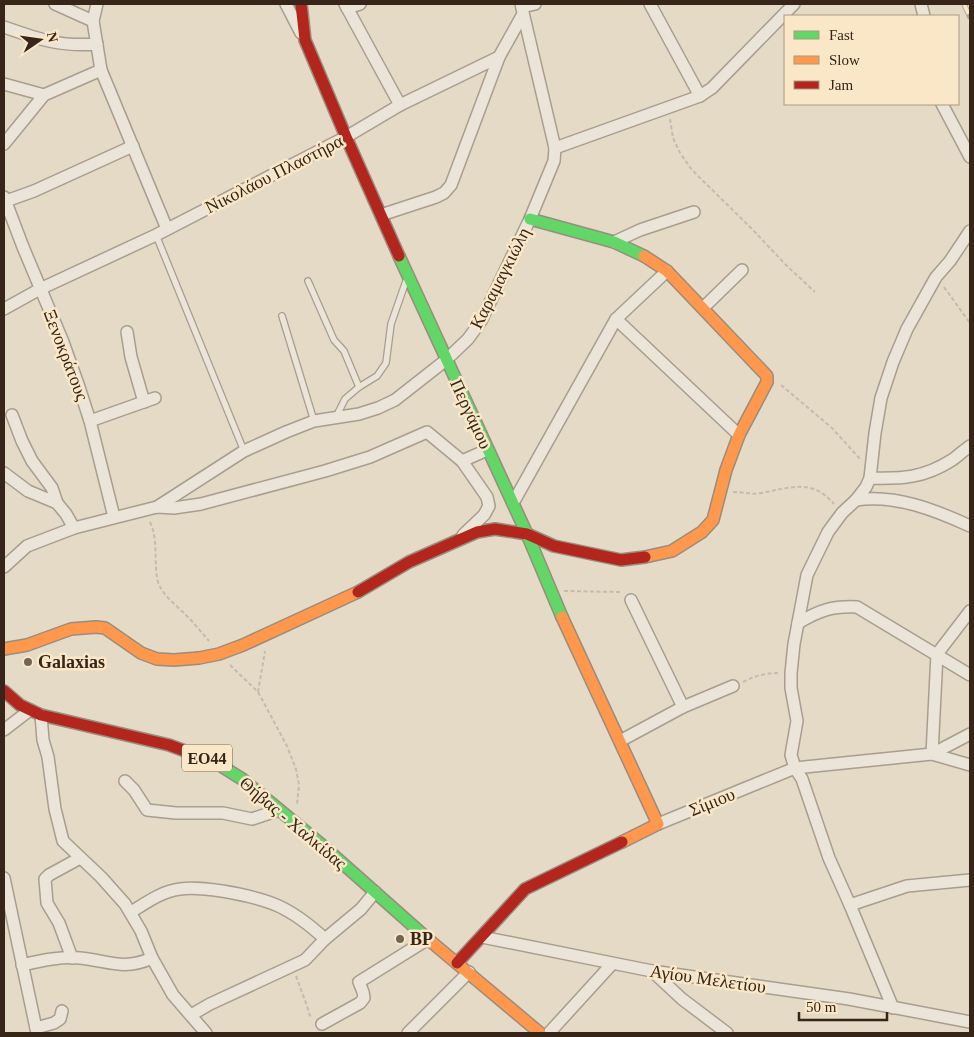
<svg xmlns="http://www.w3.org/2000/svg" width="974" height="1037" viewBox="0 0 974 1037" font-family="Georgia,serif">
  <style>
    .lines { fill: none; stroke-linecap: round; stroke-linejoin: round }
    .lane-casing { stroke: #a89e90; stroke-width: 8 }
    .street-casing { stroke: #a89e90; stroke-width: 14 }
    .fast-casing { stroke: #988d7f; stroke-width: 14 }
    .slow-casing { stroke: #988d7f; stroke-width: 14 }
    .jam-casing { stroke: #988d7f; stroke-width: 14 }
    .path { stroke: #c3bbb0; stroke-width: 2; stroke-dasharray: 4 2.5; stroke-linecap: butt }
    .lane { stroke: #ebe4d8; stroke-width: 5.5 }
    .street { stroke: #ebe4d8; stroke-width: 11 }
    .fast { stroke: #63d668; stroke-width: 11 }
    .slow { stroke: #ff974d; stroke-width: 11 }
    .jam { stroke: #b3261e; stroke-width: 11 }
    .rail-casing { stroke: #aaa399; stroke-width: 5.5 }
    .rail { stroke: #f9e7c8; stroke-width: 4; stroke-dasharray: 11; stroke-linecap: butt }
    .poi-dot { fill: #736455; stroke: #f9e7c8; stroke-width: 2 }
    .labels { text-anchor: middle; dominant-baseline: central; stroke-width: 5; stroke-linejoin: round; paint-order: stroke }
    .shield { fill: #f9e7c8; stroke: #705f4d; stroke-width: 1 }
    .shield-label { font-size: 16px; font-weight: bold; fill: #362518 }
    .street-label { font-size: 18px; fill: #362518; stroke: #f9e7c8 }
    .poi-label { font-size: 18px; font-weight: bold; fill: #362518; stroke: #f9e7c8; text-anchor: start }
  </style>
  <rect width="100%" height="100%" fill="#e5dac5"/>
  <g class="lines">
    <defs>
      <g id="lane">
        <polyline points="156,235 244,451"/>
        <polyline points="308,281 334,340 344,351 359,387"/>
        <polyline points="282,316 314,421"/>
        <polyline points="336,417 345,399 359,387 377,376 386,363 391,324 406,281"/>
      </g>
      <g id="street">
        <polyline points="55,4 93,21"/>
        <polyline points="97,4 93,21 101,70 167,229"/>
        <polyline points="286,4 301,33"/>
        <polyline points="345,4 400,105"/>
        <polyline points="521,4 555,148"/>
        <polyline points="650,4 700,96"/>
        <polyline points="921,4 924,16"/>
        <polyline points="522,7 535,4"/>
        <polyline points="347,8 360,4"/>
        <path d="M 4,27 C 38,39 60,47 97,44"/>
        <polyline points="4,84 44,95"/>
        <polyline points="942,104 970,157"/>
        <polyline points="4,144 44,95 101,70"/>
        <polyline points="4,197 23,247 63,342 78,384 90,421 114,517"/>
        <polyline points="6,201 34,191 133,146"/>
        <polyline points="381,215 436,197 444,193 451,185 499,57"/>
        <polyline points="614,242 640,230 694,212"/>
        <polyline points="703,308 742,270"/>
        <polyline points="4,309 40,289 156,235 346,137 400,105 499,57 523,14"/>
        <polyline points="616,319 739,435"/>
        <polyline points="127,332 131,357 144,402"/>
        <polyline points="12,415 22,441 32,461 52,488 57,503"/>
        <polyline points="90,421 155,398"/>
        <polyline points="462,461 487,497 489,506 484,515 463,535"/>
        <polyline points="4,473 28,491 57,503 66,514 74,528"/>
        <path d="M 870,478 C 902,479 924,478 952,460 C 958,456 964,450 970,446"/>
        <path d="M 856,500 C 895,494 935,510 970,526"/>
        <polyline points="513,503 616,319 667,271"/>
        <polyline points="157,507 244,451 286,432 314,421 359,414 378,408 395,400 446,360 468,339 481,321 530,219 554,161 555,148 700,96 712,88 794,4"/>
        <polyline points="4,567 27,546 74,528 157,507 174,508 201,504 325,471 370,457 427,432 462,461 487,450"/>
        <polyline points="631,600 683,707"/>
        <polyline points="970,611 937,654 932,754 970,765"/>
        <path d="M 798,623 C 820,610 832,606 857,607 L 970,675"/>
        <polyline points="41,715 43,740 48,757 55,809 63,841 101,877 125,904 141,931 152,958 173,995 206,1033"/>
        <polyline points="4,730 30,710"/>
        <polyline points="620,741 683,707 733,686"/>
        <polyline points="125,781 134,790 147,810 176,813 223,813 252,819 279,810"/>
        <polyline points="658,824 795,768 932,754 970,734"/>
        <polyline points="4,878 37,1033"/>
        <polyline points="850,905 907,886 970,880"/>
        <path d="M 131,912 C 146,903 162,891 180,889 C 194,887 208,889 222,891 C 269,899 289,906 325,939"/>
        <polyline points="482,937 652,971 849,999 970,1022"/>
        <polyline points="72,958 59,923 47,903 45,879 49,875 80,858"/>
        <path d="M 22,965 C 40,961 61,956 80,958 C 109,961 123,971 152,958"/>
        <polyline points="652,971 682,999 727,1033"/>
        <polyline points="893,1008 850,905 829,858 802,779 795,768 791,755 797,721 791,688 791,673 794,644 807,575 828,532 842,513 856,500 866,487 870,478 875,433 881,398 893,362 907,329 936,277 950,261 970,231"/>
        <polyline points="191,1015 210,1004 305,960 325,939 361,909 375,892"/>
        <polyline points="322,1024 360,1003 364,998 363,992 359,982 428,939"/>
        <polyline points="36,1028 54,1023 60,1019 62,1011"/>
        <polyline points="408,1033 469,972"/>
        <polyline points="549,1033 612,964"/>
      </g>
      <g id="fast">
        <polyline points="530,219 614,242 644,256"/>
        <polyline points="399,256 527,534 562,617"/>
        <polyline points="215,762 242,779 323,846 429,940"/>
      </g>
      <g id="slow">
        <polyline points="644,256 667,271 767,376 767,382 739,435 726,470 713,520 702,532 672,551 645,557"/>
        <polyline points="562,617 658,824 622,842"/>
        <polyline points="4,649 27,645 71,629 96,627 105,628 141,653 157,659 174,660 199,658 219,654 243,645 358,592"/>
        <polyline points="429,940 540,1033"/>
      </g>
      <g id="jam">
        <polyline points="301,4 305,40 346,137 399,256"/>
        <polyline points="358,592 409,562 477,532 495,529 527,534 554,546 621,560 645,557"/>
        <polyline points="4,691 20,705 41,715 169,745 215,762"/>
        <polyline points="457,963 525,889 622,842"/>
      </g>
    </defs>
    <use href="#lane" class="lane-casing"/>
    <use href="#street" class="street-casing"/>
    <use href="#fast" class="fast-casing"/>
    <use href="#slow" class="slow-casing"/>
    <use href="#jam" class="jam-casing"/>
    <g class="path">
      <polyline points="670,119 673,138 680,153 692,170 752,229 786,265 815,292"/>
      <polyline points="944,287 970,323"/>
      <polyline points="781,385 832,428 861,460"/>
      <path d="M 733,492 C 743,492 752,495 761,493 C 790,488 812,478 834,504"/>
      <path d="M 150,522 C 159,541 153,562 158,582 C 163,596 176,605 186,615 C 194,623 201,632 209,641"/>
      <polyline points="564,591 622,592"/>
      <polyline points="230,665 258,692 287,746 296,769 299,785 297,804"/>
      <path d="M 743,682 C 754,676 766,673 779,673"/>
      <polyline points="258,692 265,651"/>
      <polyline points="296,976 307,1006 311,1019"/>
    </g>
    <use href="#lane" class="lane"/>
    <use href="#street" class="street"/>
    <use href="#fast" class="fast"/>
    <use href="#slow" class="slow"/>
    <use href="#jam" class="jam"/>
    <defs>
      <polyline id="rail" points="964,4 970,17"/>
    </defs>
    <use href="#rail" class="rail-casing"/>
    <use href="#rail" class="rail"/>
  </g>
  <g class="poi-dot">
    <circle cx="28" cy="662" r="5"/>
    <circle cx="400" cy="939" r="5"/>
  </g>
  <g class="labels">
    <rect class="shield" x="182" y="744.5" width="50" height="27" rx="4"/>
    <g class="shield-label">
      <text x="207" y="758">ΕΟ44</text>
    </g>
    <g class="street-label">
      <text transform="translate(274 174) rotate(-27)">Νικολάου Πλαστήρα</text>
      <text transform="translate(500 278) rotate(-63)">Καραμαγκιώλη</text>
      <text transform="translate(66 355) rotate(69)">Ξενοκράτους</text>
      <text transform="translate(471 414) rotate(65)">Περγάμου</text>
      <text transform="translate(712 802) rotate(-22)">Σίμιου</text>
      <text transform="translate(293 823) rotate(40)">Θήβας - Χαλκίδας</text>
      <text transform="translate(708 979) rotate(8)">Αγίου Μελετίου</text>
    </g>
    <g class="poi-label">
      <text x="38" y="662">Galaxias</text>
      <text x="410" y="939">BP</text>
    </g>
  </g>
  <rect width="974" height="1037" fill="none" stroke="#362518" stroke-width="10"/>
  <rect x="784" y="15" width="175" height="90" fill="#f9e7c8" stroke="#ab9982"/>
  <rect x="794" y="31" width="25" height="8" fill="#63d668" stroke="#ab9982"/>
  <text x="829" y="40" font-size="15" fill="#362518">Fast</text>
  <rect x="794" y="56" width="25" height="8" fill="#ff974d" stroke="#ab9982"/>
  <text x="829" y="65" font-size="15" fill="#362518">Slow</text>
  <rect x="794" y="81" width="25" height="8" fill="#b3261e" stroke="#ab9982"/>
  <text x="829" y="90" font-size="15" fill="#362518">Jam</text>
  <g transform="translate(40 40) rotate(77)" stroke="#f9e7c8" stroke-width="4" paint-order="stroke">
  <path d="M0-4L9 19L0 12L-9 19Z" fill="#362518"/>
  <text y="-8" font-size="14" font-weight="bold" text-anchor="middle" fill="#362518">N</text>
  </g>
  <path d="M799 1012v8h88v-8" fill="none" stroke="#362518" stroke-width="2.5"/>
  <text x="806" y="1012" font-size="15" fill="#362518" stroke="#f9e7c8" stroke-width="4" paint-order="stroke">50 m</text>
</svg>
